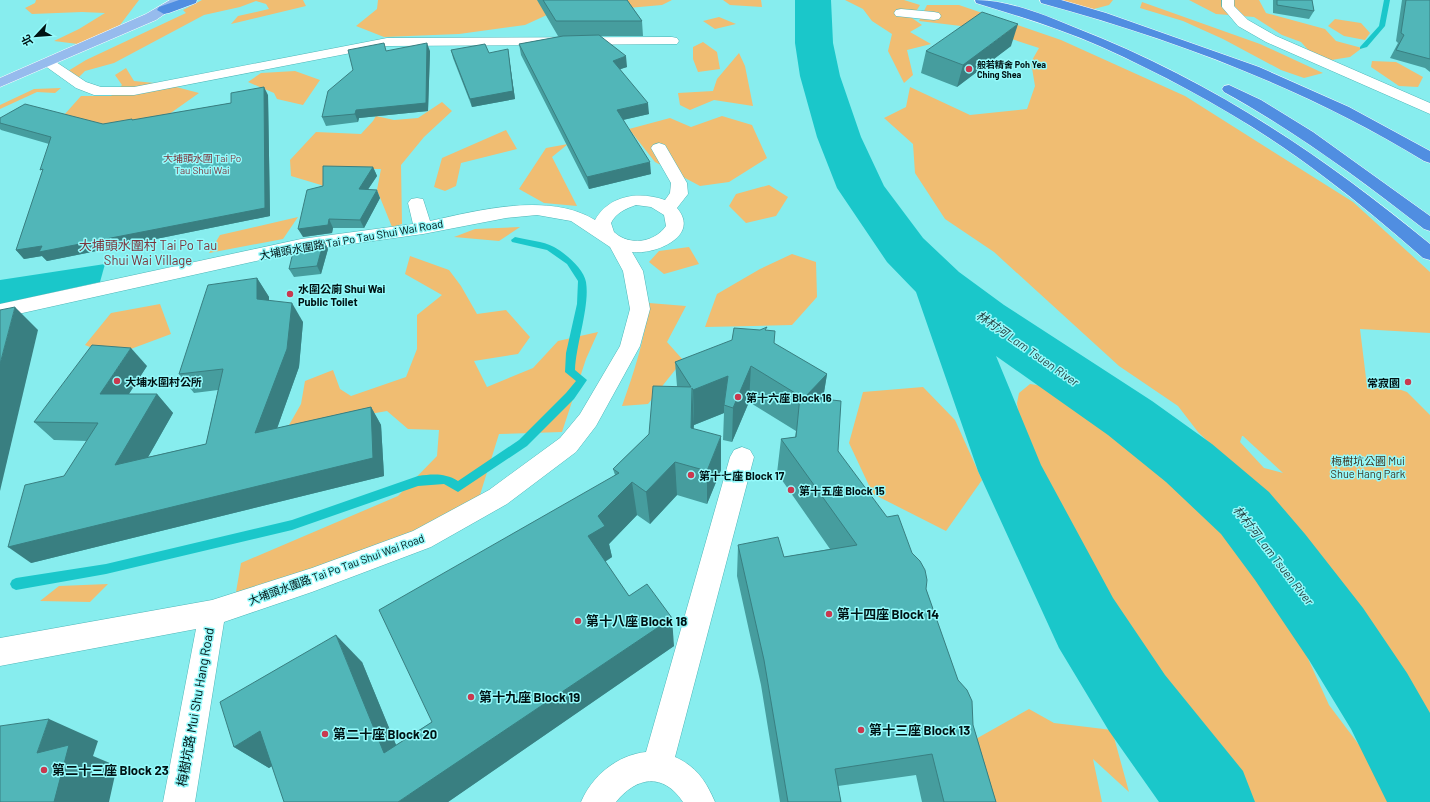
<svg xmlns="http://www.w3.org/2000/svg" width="1430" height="802" viewBox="0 0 1430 802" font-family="Barlow,'Noto Sans TC',sans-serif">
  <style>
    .green { fill: #f0bd72; fill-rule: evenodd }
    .water { fill: #1ac7ca }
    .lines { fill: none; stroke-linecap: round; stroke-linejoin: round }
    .stream { fill: #1ac7ca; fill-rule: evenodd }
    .river { fill: #1ac7ca; fill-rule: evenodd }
    .minor-casing { stroke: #4fb6b8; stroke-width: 1 }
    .major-casing { stroke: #fff; stroke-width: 1 }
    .highway-casing { stroke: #fff; stroke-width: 1 }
    .minor { fill: #fff; fill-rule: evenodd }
    .major { fill: #96bbed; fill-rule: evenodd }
    .highway { fill: #508ee1; fill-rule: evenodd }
    .wall { fill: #469d9e }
    .shaded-wall { fill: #397f81 }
    .building { fill: #51b6b8; stroke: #397f81 }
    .poi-dot { fill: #c9394f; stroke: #95fafb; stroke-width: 1.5 }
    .labels { text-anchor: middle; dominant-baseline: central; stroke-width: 3; stroke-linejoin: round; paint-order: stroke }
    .far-poi-label { font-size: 9px; font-weight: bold; fill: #001314; stroke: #95fafb; text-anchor: start }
    .far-neighbourhood-label { font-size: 10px; fill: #7c343b; stroke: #95fafb }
    .street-label { font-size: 11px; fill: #001314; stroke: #95fafb }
    .poi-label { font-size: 11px; font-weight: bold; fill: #001314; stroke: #95fafb; text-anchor: start }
    .park-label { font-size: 11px; fill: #423420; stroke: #95fafb }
    .water-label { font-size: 12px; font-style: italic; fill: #274647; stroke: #95fafb }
    .quarter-label { font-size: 13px; fill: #7c343b; stroke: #95fafb }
    .near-poi-label { font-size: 13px; font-weight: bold; fill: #001314; stroke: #95fafb; text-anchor: start }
    .near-street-label { font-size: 13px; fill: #001314; stroke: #95fafb }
  </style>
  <rect width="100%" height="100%" fill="#87edee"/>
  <g class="green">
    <polygon points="36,0 139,0 120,25 78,44 54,41 79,29 105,13 82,12 32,14 25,8 35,3"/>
    <polygon points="202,0 303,0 306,6 231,24 238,16 269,9 266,4 256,1 240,7 204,15 114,63 85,71 78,78 68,71 86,60 186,13 183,10"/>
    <polygon points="378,0 672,0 662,5 605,10 573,3 525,25 459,34 384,37 356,26 377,9"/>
    <polygon points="723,0 761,0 762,7 730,5"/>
    <polygon points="845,0 904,0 920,5 912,18 922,25 910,32 931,44 907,50 913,75 904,83 888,51 892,34 872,21 863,9"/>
    <polygon points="1058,0 1113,0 1109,5 1090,10"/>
    <polygon points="1189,0 1259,0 1266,13 1325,29 1336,41 1362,48 1350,57 1319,62 1301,42 1282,35 1254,17 1216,14"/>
    <polygon points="1142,2 1260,44 1323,73 1304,78 1281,70 1223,39 1183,21 1140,8"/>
    <path d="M 927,5 L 959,5 L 1061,40 L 1185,96 L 1353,202 L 1430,272 L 1430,333 L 1360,329 L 1366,378 L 1407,392 L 1430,415 L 1430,719 L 1352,611 L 1253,484 L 1198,432 L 1178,406 L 1119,366 L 994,252 L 945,219 L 915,173 L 913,144 L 884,118 L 906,107 L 910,87 L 970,115 L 1027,109 L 1035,86 L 1031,62 L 1039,48 L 978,28 L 919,21 ZM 1242,436 L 1243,436 L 1283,473 L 1264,468 L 1240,442 Z"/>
    <polygon points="719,17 736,24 715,29 703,21"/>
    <polygon points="1335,19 1361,23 1370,33 1365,40 1344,36 1328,26"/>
    <polygon points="703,42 717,52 720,69 698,72 693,59 693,47"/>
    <polygon points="739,53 745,66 753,106 714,100 690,110 680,105 678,93 713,91 717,79"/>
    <polygon points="1372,61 1396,62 1423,77 1418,87 1399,86 1371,67"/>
    <polygon points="126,68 134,81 165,84 199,93 158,122 106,133 56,124 81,96 111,96 122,85 115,75"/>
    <polygon points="295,71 320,80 303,105 277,99 274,93 248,82 261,73"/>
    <polygon points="61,88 55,93 37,92 0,109 0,105 34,89"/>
    <polygon points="442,102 452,111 424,137 401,165 402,224 392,227 377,190 381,169 354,169 329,191 321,185 291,176 290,160 316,132 361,134 373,121 376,116 394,120 418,118"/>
    <polygon points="722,116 752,125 767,158 729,182 700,186 655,162 629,129 670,118 691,127"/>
    <polygon points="506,130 517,149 461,163 456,186 445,191 434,187 442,158"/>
    <polygon points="568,144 552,157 577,206 544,203 519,189 546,148"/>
    <polygon points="769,185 788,197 776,216 746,223 729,206 736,194"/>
    <polygon points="298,217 283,239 209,253 220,235"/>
    <polygon points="520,227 499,241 454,237 475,229"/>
    <polygon points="689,247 699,264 664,274 649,262 659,251"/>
    <polygon points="792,254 816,262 817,297 792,325 705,327 717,294 760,269"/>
    <polygon points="410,256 449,270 461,286 477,314 506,310 530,337 518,354 474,361 487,387 533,368 558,341 598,332 586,359 562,432 499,434 479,498 385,563 236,592 241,563 398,496 437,456 439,430 408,429 387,411 330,421 307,429 289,425 301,404 305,381 333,370 340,389 351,396 406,377 417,349 417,315 442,295 405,274"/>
    <path d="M 649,303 L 686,306 L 667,342 L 683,360 L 648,404 L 622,406 C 634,372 645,339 649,303 Z"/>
    <polygon points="160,304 171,334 112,356 85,345 111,313"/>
    <polygon points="1066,375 1209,488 1231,542 1258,575 1295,630 1329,705 1402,802 1178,802 1153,768 1092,665 1021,561 1002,500 1008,417 1018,410 1017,403 1019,393 1030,384 1050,387"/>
    <polygon points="923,387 955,420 982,480 946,531 873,494 849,443 863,392"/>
    <polygon points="108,584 90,602 40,601 59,586"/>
    <polygon points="1029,709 1054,723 1112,730 1129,792 1093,759 1102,802 992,802 974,740"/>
  </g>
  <polygon class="water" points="105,264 100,282 0,304 0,280"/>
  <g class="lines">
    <g class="stream">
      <polygon points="1384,0 1390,0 1385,26 1367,47 1360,49 1360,47 1379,26"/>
      <path d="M 515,237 C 527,240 543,241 554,247 C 565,253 584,269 586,282 C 590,306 576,344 575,370 L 587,380 L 574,399 L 527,446 L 458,492 L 444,484 L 418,486 L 292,530 L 106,574 L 16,590 L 12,588 L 10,584 L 12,580 L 16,578 L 106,564 L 292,520 L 418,476 C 433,474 445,473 458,481 L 519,440 L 566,393 L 576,381 L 565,372 L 566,353 L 577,304 L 578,281 L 567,264 L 547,250 L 512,242 L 511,240 Z"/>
    </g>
    <polygon class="river" points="795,0 831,0 833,43 840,76 861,137 884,186 923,238 959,272 1004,305 1152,401 1212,444 1269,492 1305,534 1363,608 1407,673 1430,713 1430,802 1387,802 1351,729 1309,660 1255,580 1221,534 1166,482 1108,435 996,356 1041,465 1113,598 1165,675 1243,771 1255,802 1159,802 1109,731 1059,648 978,471 916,292 887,262 837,188 817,137 800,76 795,43"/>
    <defs>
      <g id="minor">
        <polygon points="1222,0 1234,0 1234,6 1248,20 1276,36 1430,103 1430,114 1266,42 1238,26 1222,7"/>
        <polygon points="901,9 934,12 939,13 941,16 939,19 934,20 896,16 894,13 896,10"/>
        <polygon points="672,37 677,38 679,41 677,44 387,46 134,95 94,95 76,88 41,63 43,60 53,60 86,82 101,87 134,87 387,38"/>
        <path d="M 659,143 L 665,145 L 687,183 L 688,194 L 677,208 C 701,236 655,255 632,252 L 643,271 L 650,309 L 640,346 L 596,426 L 576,452 L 507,504 L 431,547 L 312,592 L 224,622 L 195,802 L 163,802 L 196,629 L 0,666 L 0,638 L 212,600 L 312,568 L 413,531 L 489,490 L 560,438 L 580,414 L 620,346 L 630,309 L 623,271 L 610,247 L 571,221 L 537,215 L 506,218 L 423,234 L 301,251 L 0,318 L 0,304 L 301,239 L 413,224 L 408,203 L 411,199 L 417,198 L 423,199 L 430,221 C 479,210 549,192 595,220 C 609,195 639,191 665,200 L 670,193 L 671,183 L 651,148 L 653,145 ZM 636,205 L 651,207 L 664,215 L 666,226 C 654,243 629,246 614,232 L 611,223 C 616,213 625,209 636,205 Z"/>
        <path d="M 742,447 L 750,450 L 754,457 L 675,757 C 696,766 706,781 715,802 L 683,802 C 663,772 636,777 616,802 L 581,802 C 592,776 617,755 646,752 L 730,457 L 734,450 Z"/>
      </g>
      <polygon id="major" points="170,0 185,0 156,20 0,87 0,78 146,14"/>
      <g id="highway">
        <polygon points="179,0 197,0 196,3 169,13 164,14 157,10 159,7"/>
        <path d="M 975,0 C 1009,0 1044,15 1076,28 C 1208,79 1321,154 1430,244 L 1430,260 L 1423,258 C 1391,230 1358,202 1323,176 C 1255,124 1179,82 1102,47 C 1061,29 1019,16 976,3 Z"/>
        <path d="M 1040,0 L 1061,0 L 1106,13 L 1259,67 L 1349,107 L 1430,151 L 1430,163 L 1424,161 C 1307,89 1174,39 1041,3 Z"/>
        <path d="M 1229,85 L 1261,100 L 1313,132 L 1430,216 L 1430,231 L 1424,229 C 1360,179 1295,131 1224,92 L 1222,89 L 1224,86 Z"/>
      </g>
    </defs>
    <use href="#minor" class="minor-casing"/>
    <use href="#major" class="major-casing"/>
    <use href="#highway" class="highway-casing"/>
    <use href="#minor" class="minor"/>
    <use href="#major" class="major"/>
    <use href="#highway" class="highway"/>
  </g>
  <g class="wall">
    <polygon points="537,0 627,0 642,21 643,36 600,36 627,67 620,69 649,114 623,120 651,174 589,189 521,55 519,44 562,36 558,36"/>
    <polygon points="1273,0 1312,0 1314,11 1309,19 1273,13"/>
    <polygon points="1402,0 1430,0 1430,72 1425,68 1390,58 1398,43 1396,41"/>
    <polygon points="1011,46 957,87 921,73 926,51"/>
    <polygon points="451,50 489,53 509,57 515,99 472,107 453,58"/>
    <polygon points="386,51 430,51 428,111 359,118 358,122 326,126 322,117"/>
    <polygon points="268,95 270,216 47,261 42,256 24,259 16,250 42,173 49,144 1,130 0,129 0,118 103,124 133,120 231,103"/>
    <polygon points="373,167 377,176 368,189 380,198 364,228 333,228 332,233 303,237 323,186"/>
    <polygon points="328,249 321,274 294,277 289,269"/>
    <polygon points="257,278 269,297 269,301 303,322 299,367 277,428 371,407 381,425 384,476 31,563 64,476 87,441 54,440 34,422 147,366 129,394 157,394 173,413 148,457 206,444 218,390 194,393 179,374"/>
    <polygon points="766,330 774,344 827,374 823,399 838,451 926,589 973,725 996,802 922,802 916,775 838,786 841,802 780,802 761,685 737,576 738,545 784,557 830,549 777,473 781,439 795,437 796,431 749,402 732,442 723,440 724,413 694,425 694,424 693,428 721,470 707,504 677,495 650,524 637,515 609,544 612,557 605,562 629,596 674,646 448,802 272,766 269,768 234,747 362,662 396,745 432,722 615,475 613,469 649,434 677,386 675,362"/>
  </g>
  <g class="shaded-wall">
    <polygon points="1018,24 1011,46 957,87 963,65"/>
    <polygon points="427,43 430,51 428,111 359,118 358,122 355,114 356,110"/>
    <polygon points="508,49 509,57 515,99 472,107 470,99"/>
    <polygon points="626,56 627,67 615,71 613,61"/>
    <polygon points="264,87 268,95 270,216 47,261 42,256 24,259 16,250"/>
    <polygon points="648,103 649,114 618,121 617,110"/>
    <polygon points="650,162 651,174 589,189 587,177"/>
    <polygon points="373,167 377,176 363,197 359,189"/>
    <polygon points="377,190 380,198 364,228 360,220"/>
    <polygon points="329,219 333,228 332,233 303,237 298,229"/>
    <polygon points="324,240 328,249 321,274 317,266"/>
    <polygon points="257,278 269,297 269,318 257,299"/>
    <polygon points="292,303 303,322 299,367 269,451 255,433"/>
    <polygon points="15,307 38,330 0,491 0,364"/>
    <polygon points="131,348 147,366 117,412 100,394"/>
    <polygon points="751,366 749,402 732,442 733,408"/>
    <polygon points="827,374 821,410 805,397"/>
    <polygon points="728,376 724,405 724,413 694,425 693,390"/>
    <polygon points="692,388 694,424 692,462 691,428"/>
    <polygon points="157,394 173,413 134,482 115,465"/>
    <polygon points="371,407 381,425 384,476 31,563 8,547"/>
    <polygon points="721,436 721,470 707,504 707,471"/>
    <polygon points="675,462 677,495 650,524 646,492"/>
    <polygon points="632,482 637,515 609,544 612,557 596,567 588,536 598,516"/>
    <polygon points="672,618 674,646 448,802 398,802"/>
    <polygon points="336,635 362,662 408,774 384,753"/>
    <polygon points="49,719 98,741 93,756 117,766 109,802 54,802 37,753"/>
    <polygon points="260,731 293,753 269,768 234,747"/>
  </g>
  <g class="building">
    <polygon points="543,0 627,0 642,21 556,21"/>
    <polygon points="1277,0 1312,0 1314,11 1277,5"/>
    <polygon points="1406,0 1430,0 1430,59 1396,50 1404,35 1401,33"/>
    <polygon points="982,12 1018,24 963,65 926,51"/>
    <polygon points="599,35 626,56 613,61 648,103 617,110 650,162 587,177 519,44 563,36"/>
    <polygon points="384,43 386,51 427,43 426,103 356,110 355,114 322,117 328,91 353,70 348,50"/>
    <polygon points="485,44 489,53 508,49 513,91 470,99 451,50"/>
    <polygon points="264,87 265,208 39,252 42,246 16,250 43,169 40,170 51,137 0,123 0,118 25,104 103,124 132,119 132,120 231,103 231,93"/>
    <polygon points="323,166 373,167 359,189 377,190 360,220 329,219 328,225 298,229 307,190 323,186"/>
    <polygon points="324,240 317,266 289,269 295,244"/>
    <polygon points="257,278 257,299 292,303 287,349 255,433 371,407 373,458 8,547 25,485 64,476 98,423 34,422 92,345 131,348 100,394 157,394 115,465 206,444 223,369 179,374 208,285"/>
    <polygon points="15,307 0,364 0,310"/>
    <polygon points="767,327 765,330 775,331 774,343 827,374 805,397 841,401 838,451 887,517 898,515 912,553 920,561 925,570 927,580 926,589 958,680 967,690 972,701 973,725 996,802 944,802 932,754 835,769 841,802 788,802 764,660 738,545 778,537 784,557 857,545 781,439 796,437 800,396 751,366 733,408 724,405 728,376 693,390 692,388 691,428 721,436 707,471 675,462 646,492 632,482 598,516 605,526 588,536 629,596 647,584 672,618 398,802 284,802 260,731 234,747 220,702 336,635 384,753 432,722 379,610 619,473 613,469 649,434 653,386 691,387 675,362 732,340 734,328 760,330"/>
    <polygon points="49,719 37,753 69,745 54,802 0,802 0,726"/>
  </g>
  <g class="poi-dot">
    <circle cx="969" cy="69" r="4"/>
    <circle cx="290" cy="294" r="4"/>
    <circle cx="117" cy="381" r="4"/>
    <circle cx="1408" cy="382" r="4"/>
    <circle cx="738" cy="397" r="4"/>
    <circle cx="691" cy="475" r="4"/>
    <circle cx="791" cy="490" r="4"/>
    <circle cx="829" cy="614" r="4"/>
    <circle cx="578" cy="621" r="4"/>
    <circle cx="471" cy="697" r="4"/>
    <circle cx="861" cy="730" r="4"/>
    <circle cx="325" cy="734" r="4"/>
    <circle cx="44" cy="770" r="4"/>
  </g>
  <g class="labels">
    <g class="far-poi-label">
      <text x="977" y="64">般若精舍 Poh Yea<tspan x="977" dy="10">Ching Shea</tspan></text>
    </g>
    <g class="far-neighbourhood-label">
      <text x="202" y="158">大埔頭水圍 Tai Po<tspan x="202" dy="12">Tau Shui Wai</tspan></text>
    </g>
    <g class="street-label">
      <text transform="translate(351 239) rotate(-10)">大埔頭水圍路 Tai Po Tau Shui Wai Road</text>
      <text transform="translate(336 569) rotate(-20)">大埔頭水圍路 Tai Po Tau Shui Wai Road</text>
    </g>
    <g class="poi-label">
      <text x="298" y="288">水圍公廁 Shui Wai<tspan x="298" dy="13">Public Toilet</tspan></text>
      <text x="125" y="381">大埔水圍村公所</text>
      <text x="1400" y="382" text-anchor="end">常寂園</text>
      <text x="746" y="397">第十六座 Block 16</text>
      <text x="699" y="475">第十七座 Block 17</text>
      <text x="799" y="490">第十五座 Block 15</text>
    </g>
    <g class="park-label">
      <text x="1368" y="460">梅樹坑公園 Mui<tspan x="1368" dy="13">Shue Hang Park</tspan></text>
    </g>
    <g class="water-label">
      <text transform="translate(1028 348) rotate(35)">林村河 Lam Tsuen River</text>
      <text transform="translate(1274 555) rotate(52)">林村河 Lam Tsuen River</text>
    </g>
    <g class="quarter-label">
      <text x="148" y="245">大埔頭水圍村 Tai Po Tau<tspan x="148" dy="15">Shui Wai Village</tspan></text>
    </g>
    <g class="near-poi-label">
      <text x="837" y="614">第十四座 Block 14</text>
      <text x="586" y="621">第十八座 Block 18</text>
      <text x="479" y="697">第十九座 Block 19</text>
      <text x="869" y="730">第十三座 Block 13</text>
      <text x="333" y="734">第二十座 Block 20</text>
      <text x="52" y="770">第二十三座 Block 23</text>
    </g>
    <g class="near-street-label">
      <text transform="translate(195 707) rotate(-80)">梅樹坑路 Mui Shu Hang Road</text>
    </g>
  </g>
  <g transform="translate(36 36) rotate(244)" stroke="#95fafb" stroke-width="3" paint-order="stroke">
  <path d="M0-3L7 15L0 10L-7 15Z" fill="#001314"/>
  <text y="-6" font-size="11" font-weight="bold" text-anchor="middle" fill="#001314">北</text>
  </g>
</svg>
